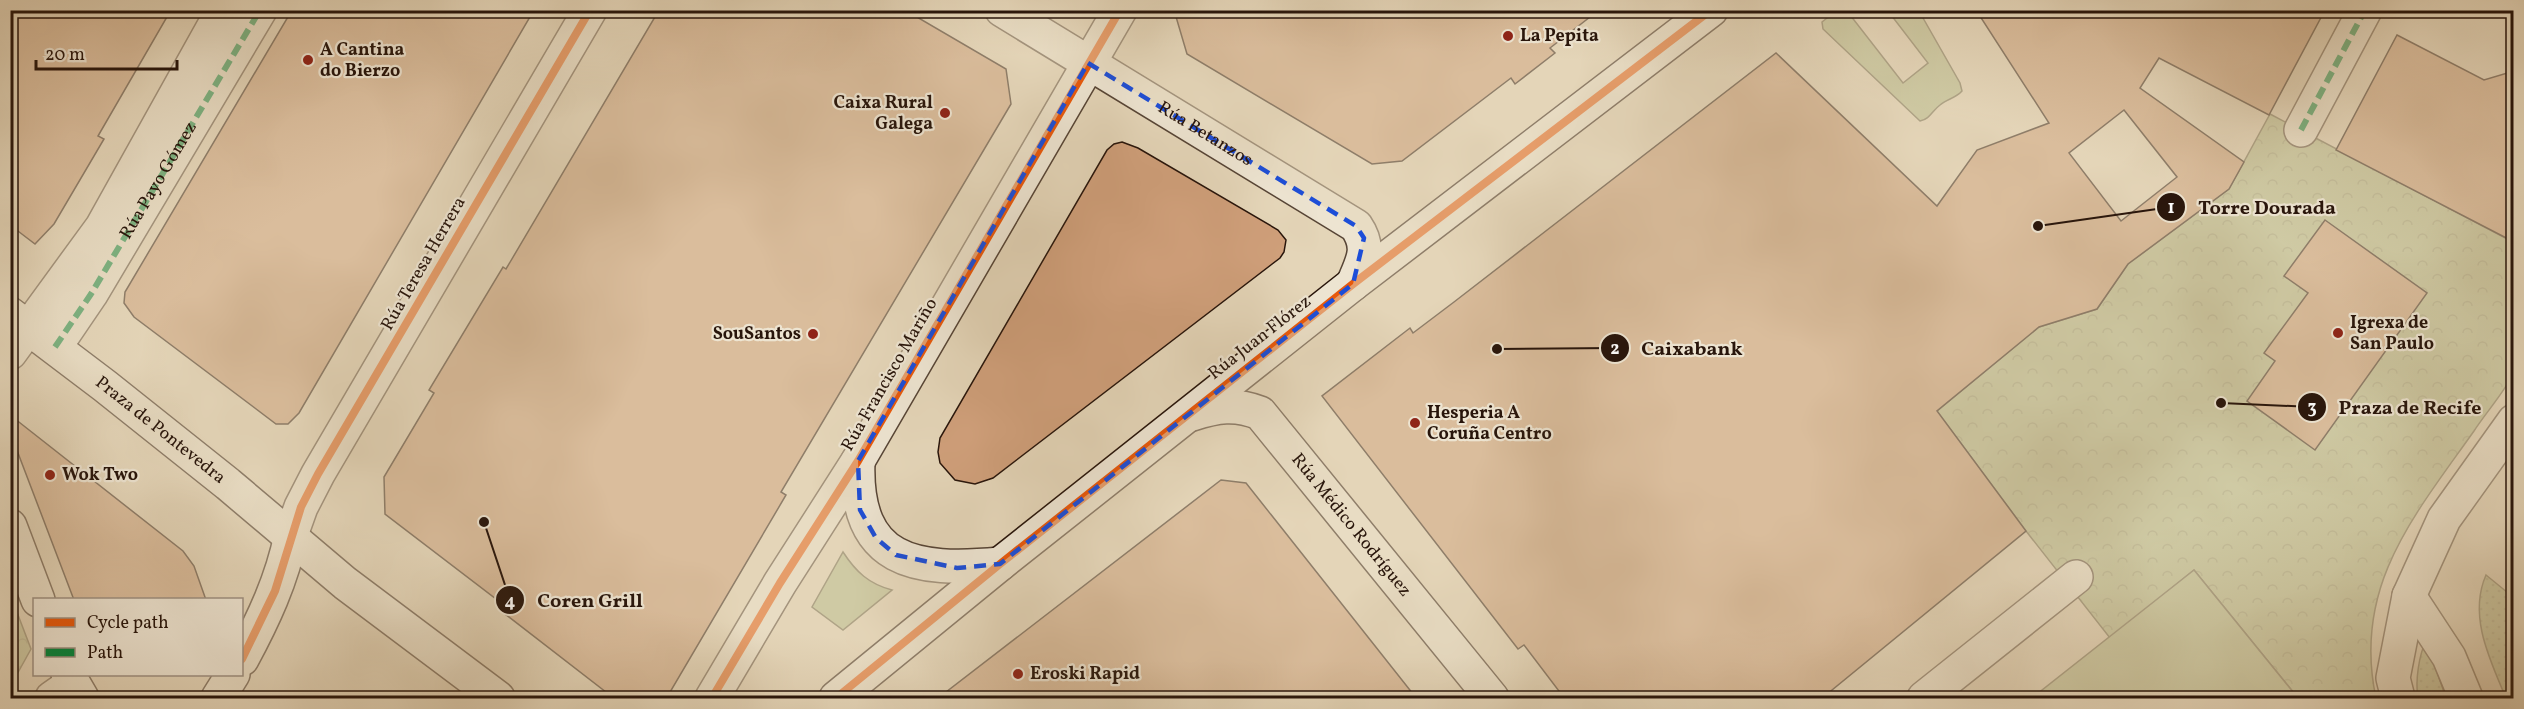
<svg xmlns="http://www.w3.org/2000/svg" width="2524" height="709" viewBox="0 0 2524 709" font-family="Vollkorn,serif">
  <style>
    .grass { fill: url(#grass-dots); stroke: #70684c; stroke-width: 1.5 }
    .park { fill: url(#park-crowns); stroke: #70684c; stroke-width: 1.5 }
    .garden { fill: #b7bc8c; stroke: #70684c; stroke-width: 1.5 }
    .building { fill: #cf9f7a; stroke: #28150b; stroke-width: 1.5; fill-rule: evenodd }
    .lines { fill: none; stroke-linecap: round; stroke-linejoin: round }
    .street-casing { stroke: #574536; stroke-width: 36 }
    .secondary-casing { stroke: #28150b; stroke-width: 36 }
    .street { stroke: #ede4d1; stroke-width: 33 }
    .secondary { stroke: #ede4d1; stroke-width: 33 }
    .quiet { stroke: #00873e; stroke-width: 6; stroke-dasharray: 12 6; stroke-linecap: butt }
    .cycleway-casing { stroke: #ede4d1; stroke-width: 11 }
    .cycleway { stroke: #e8590c; stroke-width: 8 }
    .marked { fill: none; stroke: #1d4ed8; stroke-width: 4.5; stroke-dasharray: 12 8; stroke-linejoin: round }
    .poi-dot { fill: #8f2418; stroke: #ede4d1; stroke-width: 2 }
    .labels { text-anchor: middle; dominant-baseline: central; stroke-width: 4.5; stroke-linejoin: round; paint-order: stroke }
    .poi-label { font-size: 18px; font-weight: bold; fill: #28150b; stroke: #ede4d1; text-anchor: start }
    .street-label { font-size: 18px; fill: #28150b; stroke: #ede4d1 }
    .leader { fill: none; stroke: #28150b; stroke-width: 2 }
    .callout-dot { fill: #28150b; stroke: #ede4d1; stroke-width: 2 }
    .mark-label { font-size: 18px; text-anchor: middle; font-weight: bold; fill: #fff }
    .callout-label { font-size: 20px; text-anchor: middle; font-weight: bold; fill: #28150b; stroke: #ede4d1; stroke-width: 4.5; stroke-linejoin: round; paint-order: stroke }
  </style>
  <defs>
    <pattern id="grass-dots" width="8" height="8" patternUnits="userSpaceOnUse" patternTransform="scale(1.5)"><rect width="8" height="8" fill="#b7bc8c"/><path d="M2 2h.1M6 6h.1" fill="none" stroke="#9da177" stroke-width="1.8" stroke-linecap="round"/></pattern>
    <pattern id="park-crowns" width="20" height="18" patternUnits="userSpaceOnUse" patternTransform="scale(1.5)"><rect width="20" height="18" fill="#b7bc8c"/><path d="M2 6a3 3 0 1 1 6 0M12 15a3 3 0 1 1 6 0" fill="none" stroke="#9da177"/></pattern>
  </defs>
  <rect width="100%" height="100%" fill="#e4d5b8"/>
  <filter id="stains"><feTurbulence type="fractalNoise" baseFrequency=".00333" numOctaves="4"/><feColorMatrix values="0 0 0 0 .2 0 0 0 0 .09 0 0 0 0 .02 0 0 0 .5 -.17"/></filter>
  <radialGradient id="worn" r=".72"><stop offset=".6" stop-color="#630" stop-opacity="0"/><stop offset="1" stop-color="#630" stop-opacity=".3"/></radialGradient>
  <g class="grass">
    <path d="M 2486,575 L 2513,597 L 2513,698 L 2506,698 C 2490,660 2468,616 2486,575 Z"/>
    <path d="M 2426,640 L 2446,698 L 2418,698 C 2415,680 2419,656 2426,640 Z"/>
  </g>
  <g class="park">
    <path d="M 2270,114 L 2513,242 C 2513,276 2513,309 2513,343 C 2513,352 2516,366 2513,374 C 2506,390 2484,415 2474,431 C 2414,516 2352,587 2376,698 L 2298,698 L 2194,570 L 2110,638 L 2026,531 L 1937,411 L 2039,327 L 2097,309 L 2128,264 L 2229,189 Z"/>
    <polygon points="10,594 31,649 11,685 10,685"/>
  </g>
  <g class="garden">
    <path d="M 1836,11 L 1847,11 L 1903,83 L 1928,63 L 1888,11 L 1919,11 L 1960,83 L 1962,91 C 1956,98 1947,99 1940,105 C 1932,111 1930,119 1920,121 L 1823,29 L 1822,22 Z"/>
    <path d="M 843,552 C 856,572 869,584 892,590 L 843,630 L 812,607 Z"/>
    <polygon points="2194,570 2298,698 2032,698"/>
  </g>
  <g class="building">
    <polygon points="10,10 171,10 98,136 104,139 54,224 35,244 10,225"/>
    <polygon points="292,10 534,10 299,413 288,424 276,424 134,317 124,303 125,292"/>
    <polygon points="659,10 905,10 1006,69 1011,104 781,492 786,495 666,699 615,699 505,614 509,609 385,514 384,477 434,393 429,390 503,267 506,269"/>
    <polygon points="1174,10 1599,10 1550,48 1555,53 1515,84 1511,78 1402,161 1372,164 1187,54"/>
    <path d="M 1976,10 L 2325,10 L 2269,115 L 2159,58 L 2140,88 L 2244,162 L 2229,189 L 2128,264 L 2097,309 L 2039,327 L 1937,411 L 2026,531 L 1821,699 L 1565,699 L 1524,645 L 1518,649 L 1322,396 L 1410,328 L 1413,333 L 1454,302 L 1776,53 L 1937,206 L 1977,150 L 2049,123 ZM 2124,110 L 2177,177 L 2121,221 L 2069,153 Z"/>
    <polygon points="2397,35 2484,80 2514,71 2514,242 2336,150"/>
    <polygon points="1122,142 1138,148 1278,230 1286,240 1284,252 1280,258 993,478 975,484 955,480 940,463 938,452 940,438 1107,150 1114,144"/>
    <polygon points="2325,220 2427,293 2315,450 2247,401 2275,361 2264,353 2308,293 2284,276"/>
    <polygon points="10,415 183,551 194,566 206,600 74,600 10,432"/>
    <polygon points="1221,480 1246,483 1417,699 937,699"/>
  </g>
  <g class="lines">
    <defs>
      <g id="street">
        <path id="s1" d="M 1002,10 L 1356,226 C 1371,248 1363,260 1353,284"/>
        <polyline points="2301,130 2365,10"/>
        <path id="s2" d="M 55,347 L 91,294 L 260,10"/>
        <polyline points="10,353 102,227 223,10"/>
        <path d="M 858,461 C 854,563 915,572 1000,564"/>
        <polyline points="291,535 301,507 318,474 590,10"/>
        <polyline points="2409,596 2449,657 2466,698"/>
        <polyline points="52,698 72,684"/>
        <polyline points="712,698 780,583 858,461 1120,10"/>
        <polyline points="1924,698 2076,577"/>
        <polyline points="2398,698 2393,678 2409,596 2444,519 2514,421"/>
      </g>
      <g id="secondary">
        <path id="s3" d="M 10,314 L 105,386 L 228,484 L 345,583 L 498,698"/>
        <path id="s4" d="M 1192,414 C 1217,406 1235,403 1260,413 L 1492,698"/>
        <polyline points="10,526 38,600"/>
        <path d="M 242,659 C 263,620 282,580 291,535"/>
        <polyline points="68,674 82,698"/>
        <polyline points="218,698 233,674"/>
        <polyline points="836,698 1000,564 1353,284 1711,10"/>
      </g>
    </defs>
    <use href="#street" class="street-casing"/>
    <use href="#secondary" class="secondary-casing"/>
    <use href="#street" class="street"/>
    <use href="#secondary" class="secondary"/>
    <g class="quiet">
      <polyline points="2301,130 2365,10"/>
      <polyline points="55,347 91,294 260,10"/>
      <polyline points="1931,693 1935,698"/>
    </g>
    <defs>
      <g id="cycleway">
        <polyline points="242,659 275,591 301,507 318,474 590,10"/>
        <polyline points="712,698 780,583 858,461 1120,10"/>
        <polyline points="836,698 1000,564 1353,284 1711,10"/>
      </g>
    </defs>
    <use href="#cycleway" class="cycleway-casing"/>
    <use href="#cycleway" class="cycleway"/>
  </g>
  <path d="M0 0H2524V709H0ZM 1088,63 L 1356,226 L 1364,238 L 1353,284 L 1000,564 L 957,568 L 896,555 L 876,538 L 860,510 L 858,461 Z" fill="#e4d5b8" fill-opacity=".55" fill-rule="evenodd"/>
  <path class="marked" d="M 1088,63 L 1356,226 L 1364,238 L 1353,284 L 1000,564 L 957,568 L 896,555 L 876,538 L 860,510 L 858,461 Z"/>
  <g class="poi-dot">
    <circle cx="1508" cy="36" r="6"/>
    <circle cx="308" cy="60" r="6"/>
    <circle cx="945" cy="113" r="6"/>
    <circle cx="2338" cy="333" r="6"/>
    <circle cx="813" cy="334" r="6"/>
    <circle cx="1415" cy="423" r="6"/>
    <circle cx="50" cy="475" r="6"/>
    <circle cx="1018" cy="674" r="6"/>
  </g>
  <g class="labels">
    <g class="poi-label">
      <text x="1520" y="36">La Pepita</text>
      <text x="320" y="50">A Cantina<tspan x="320" dy="21">do Bierzo</tspan></text>
      <text x="933" y="103" text-anchor="end">Caixa Rural<tspan x="933" dy="21">Galega</tspan></text>
      <text x="2350" y="323">Igrexa de<tspan x="2350" dy="21">San Paulo</tspan></text>
      <text x="801" y="334" text-anchor="end">SouSantos</text>
      <text x="1427" y="413">Hesperia A<tspan x="1427" dy="21">Coruña Centro</tspan></text>
      <text x="62" y="475">Wok Two</text>
      <text x="1030" y="674">Eroski Rapid</text>
    </g>
    <g class="street-label">
      <text stroke="none"><textPath href="#s1" startOffset="238">Rúa Betanzos</textPath></text>
      <text stroke="none"><textPath href="#s2" startOffset="196">Rúa Payo Gómez</textPath></text>
      <text transform="translate(424 264) rotate(-60)">Rúa Teresa Herrera</text>
      <text transform="translate(1260 338) rotate(-38)">Rúa Juan Flórez</text>
      <text transform="translate(890 375) rotate(-60)">Rúa Francisco Mariño</text>
      <text stroke="none"><textPath href="#s3" startOffset="190">Praza de Pontevedra</textPath></text>
      <text stroke="none"><textPath href="#s4" startOffset="214">Rúa Médico Rodríguez</textPath></text>
    </g>
  </g>
  <path class="leader" d="M2038 226L2171 207M1497 349L1615 348M2221 403L2312 407M484 522L510 600"/>
  <g class="callout-dot">
    <circle cx="2038" cy="226" r="6"/>
    <circle cx="1497" cy="349" r="6"/>
    <circle cx="2221" cy="403" r="6"/>
    <circle cx="484" cy="522" r="6"/>
    <circle cx="2171" cy="207" r="15"/>
    <circle cx="1615" cy="348" r="15"/>
    <circle cx="2312" cy="407" r="15"/>
    <circle cx="510" cy="600" r="15"/>
  </g>
  <g class="mark-label">
    <text x="2171" y="213">1</text>
    <text x="1615" y="354">2</text>
    <text x="2312" y="413">3</text>
    <text x="510" y="607">4</text>
  </g>
  <g class="callout-label">
    <text x="2267" y="214">Torre Dourada</text>
    <text x="1692" y="355">Caixabank</text>
    <text x="2410" y="414">Praza de Recife</text>
    <text x="590" y="607">Coren Grill</text>
  </g>
  <rect width="2524" height="709" fill="none" stroke="#e4d5b8" stroke-width="36"/>
  <rect x="12" y="12" width="2500" height="685" fill="none" stroke="#28150b" stroke-width="3"/>
  <rect x="18" y="18" width="2488" height="673" fill="none" stroke="#28150b" stroke-width="1.5"/>
  <rect x="33" y="598" width="210" height="78" fill="#ede4d1" stroke="#9e9182" stroke-width="1.5"/>
  <rect x="45" y="618" width="30" height="9" fill="#e8590c" stroke="#9e9182" stroke-width="1.5"/>
  <text x="87" y="628" font-size="18" fill="#28150b">Cycle path</text>
  <rect x="45" y="648" width="30" height="9" fill="#00873e" stroke="#9e9182" stroke-width="1.5"/>
  <text x="87" y="658" font-size="18" fill="#28150b">Path</text>
  <path d="M36 60v9h141v-9" fill="none" stroke="#28150b" stroke-width="3"/>
  <text x="45" y="60" font-size="18" fill="#28150b" stroke="#ede4d1" stroke-width="4.5" paint-order="stroke">20 m</text>
  <rect width="100%" height="100%" filter="url(#stains)"/>
  <rect width="100%" height="100%" fill="url(#worn)"/>
</svg>
